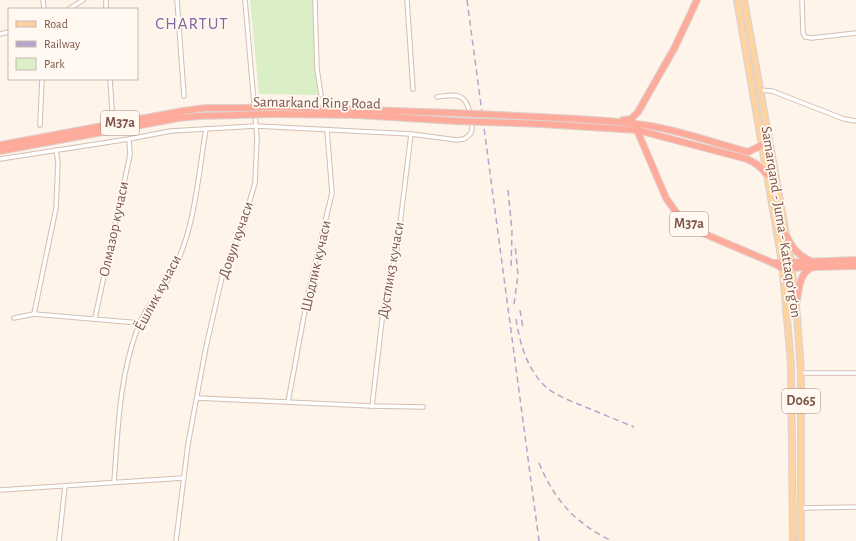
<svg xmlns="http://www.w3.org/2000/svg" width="856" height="541" viewBox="0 0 856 541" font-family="'Alegreya Sans',sans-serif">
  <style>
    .green { fill: #daefc5 }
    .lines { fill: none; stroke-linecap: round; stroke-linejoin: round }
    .street-casing { stroke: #d5bdb0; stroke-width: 5.5 }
    .primary-casing { stroke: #ddd3d0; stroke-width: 8 }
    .highway-casing { stroke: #ddd3d0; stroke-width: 8 }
    .street { stroke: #fff; stroke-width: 3.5 }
    .primary { stroke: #ffd3a0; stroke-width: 5.5 }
    .highway { stroke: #ffab9b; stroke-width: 6 }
    .rail { stroke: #b6a5cc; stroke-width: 1.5; stroke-dasharray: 6 4; stroke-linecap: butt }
    .highway-bridge-casing { stroke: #ddd3d0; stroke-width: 8; stroke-linecap: butt }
    .highway-bridge { stroke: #ffab9b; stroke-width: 6 }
    .labels { text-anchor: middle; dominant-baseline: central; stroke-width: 3.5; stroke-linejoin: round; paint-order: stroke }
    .shield { fill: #fff9f2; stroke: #a5877c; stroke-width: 1 }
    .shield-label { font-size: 14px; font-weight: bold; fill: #7e5649 }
    .street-label { font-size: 15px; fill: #7e5649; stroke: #fff9f2 }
    .quarter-label { font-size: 17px; letter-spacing: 1px; fill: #8765a0; stroke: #fff9f2 }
  </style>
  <rect width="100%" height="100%" fill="#fff4ea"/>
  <polygon class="green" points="250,0 313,0 318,95 259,94"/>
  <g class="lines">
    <defs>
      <g id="street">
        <polyline points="43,0 44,9"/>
        <polyline points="106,0 106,9"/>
        <polyline points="177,0 184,96"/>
        <polyline points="315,0 317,69 321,95"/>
        <polyline points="407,0 413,89"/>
        <polyline points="802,0 803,33 805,37 812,38 856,33"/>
        <polyline points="69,9 83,0"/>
        <polyline points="0,34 9,32"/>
        <polyline points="110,79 112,109"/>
        <polyline points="760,90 772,91 844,119 856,121"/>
        <polyline points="40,125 42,79"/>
        <path d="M 0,159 L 129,139 L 171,131 L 256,126 L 411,134 L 457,140 L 464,139 C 467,137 469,136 471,133 C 474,125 469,102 462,98 C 456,93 445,96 437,97"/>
        <polyline points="34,314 56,208 58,162 56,150"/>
        <polyline points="14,318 34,314 140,323"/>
        <polyline points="95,318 130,155 129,139"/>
        <polyline points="801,373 856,373"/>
        <polyline points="197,398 372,406 423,407"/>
        <polyline points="288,402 309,289 332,193 327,130"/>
        <polyline points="372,406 384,303 397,249 411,134"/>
        <path d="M 114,482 C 118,431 119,378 137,330 C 144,308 161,292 172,273 C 195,230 198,176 206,129"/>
        <polyline points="0,490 183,478"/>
        <polyline points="801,508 856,507"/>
        <polyline points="59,541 65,486"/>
        <polyline points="176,541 188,444 206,347 222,277 242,227 255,183 257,138 245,0"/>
      </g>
      <g id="primary">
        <polyline points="737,0 782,262 791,364 793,541"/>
        <polyline points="744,0 791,262 797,316 801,373 801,541"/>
      </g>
      <g id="highway">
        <polyline points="272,107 456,113"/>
        <polyline points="272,114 357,115 455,121"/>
        <path d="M 541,117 C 578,119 615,120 651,126 C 684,132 715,143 748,152 L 762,145"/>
        <polyline points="623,120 631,119 638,112 675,47 697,0"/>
        <polyline points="634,123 666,198 678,215 689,224 707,235 773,263 782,268 856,266"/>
        <path d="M 541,124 L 637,130 L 747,159 C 756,163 762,167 767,175"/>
        <polyline points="0,145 183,111 205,108 242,108"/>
        <polyline points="0,151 179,118 200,116 240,115"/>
        <path d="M 786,235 C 792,247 797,255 809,260"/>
        <polyline points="773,263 856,260"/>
        <path d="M 796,305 C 799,293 798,274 811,268"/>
      </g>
    </defs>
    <use href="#street" class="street-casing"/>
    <use href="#primary" class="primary-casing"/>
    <use href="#highway" class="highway-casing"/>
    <use href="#street" class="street"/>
    <use href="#primary" class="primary"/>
    <use href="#highway" class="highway"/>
    <g class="rail">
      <polyline points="467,0 539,541"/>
      <polyline points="508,190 512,231 511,270"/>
      <polyline points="514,304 518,275 515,244"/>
      <polyline points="520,310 523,328"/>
      <path d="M 516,319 C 520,344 527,370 547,388 C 557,396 571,401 583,406 C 600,413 617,420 634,427"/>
      <path d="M 539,463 C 555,501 575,523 612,541"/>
    </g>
    <defs>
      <g id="highway-bridge">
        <polyline points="242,108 272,107"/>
        <polyline points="456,113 541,117"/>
        <polyline points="240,115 272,114"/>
        <polyline points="455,121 541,124"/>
      </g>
    </defs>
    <use href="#highway-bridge" class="highway-bridge-casing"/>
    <use href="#highway-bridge" class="highway-bridge"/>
  </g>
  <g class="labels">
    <g class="shield">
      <rect x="101" y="111" width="38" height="24" rx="3"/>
      <rect x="670" y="212" width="38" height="24" rx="3"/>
      <rect x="782" y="389" width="38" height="24" rx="3"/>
    </g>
    <g class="shield-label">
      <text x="120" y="123">M37a</text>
      <text x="689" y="224">M37a</text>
      <text x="801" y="401">D065</text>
    </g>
    <g class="street-label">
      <text transform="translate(317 103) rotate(1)">Samarkand Ring Road</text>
      <text transform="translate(781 222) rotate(81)">Samarqand - Juma - Kattaqo‘rg‘on</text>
      <text transform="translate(114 229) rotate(-78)">Олмазор кучаси</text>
      <text transform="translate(236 240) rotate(-71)">Довул кучаси</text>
      <text transform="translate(316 266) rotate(-77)">Шодлик кучаси</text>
      <text transform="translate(391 270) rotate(-80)">Дустлик3 кучаси</text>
      <text transform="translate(158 293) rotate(-62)">Ёшлик кучаси</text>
    </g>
    <g class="quarter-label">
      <text x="192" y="23">CHARTUT</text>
    </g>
  </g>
  <rect x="8" y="8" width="130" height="72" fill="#fff9f2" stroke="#cbb8ae"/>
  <rect x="16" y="21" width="20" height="6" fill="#ffd3a0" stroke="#cbb8ae"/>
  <text x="44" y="28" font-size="12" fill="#7e5649">Road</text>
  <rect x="16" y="41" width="20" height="6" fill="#b6a5cc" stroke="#cbb8ae"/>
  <text x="44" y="48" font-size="12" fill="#7e5649">Railway</text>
  <rect x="16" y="58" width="20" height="12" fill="#daefc5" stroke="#cbb8ae"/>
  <text x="44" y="68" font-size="12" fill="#7e5649">Park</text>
</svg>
